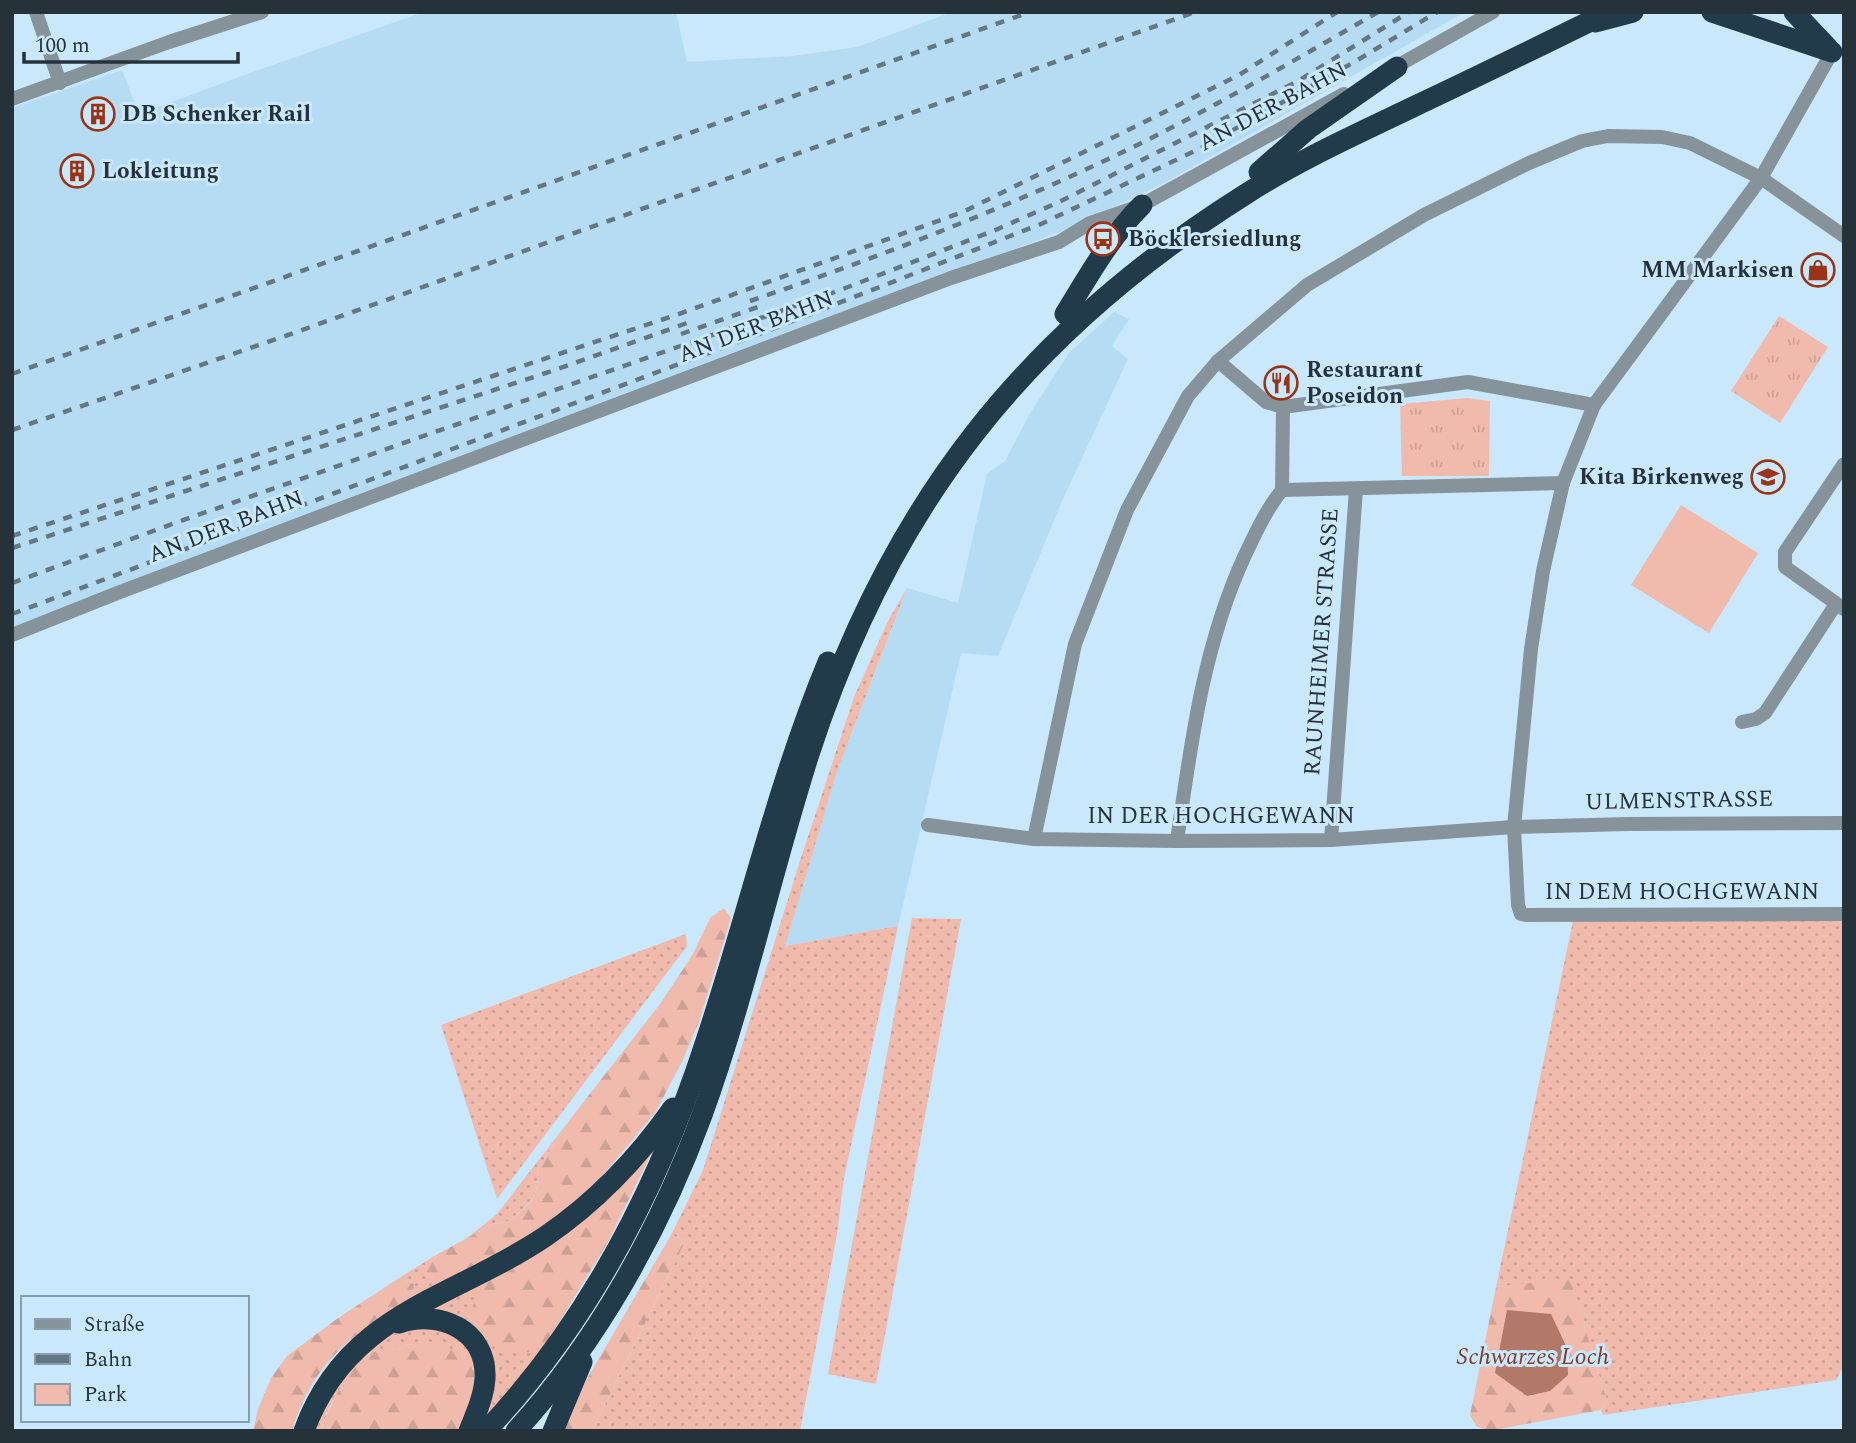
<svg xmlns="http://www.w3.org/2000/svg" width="1856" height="1443" viewBox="0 0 1856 1443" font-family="Spectral,serif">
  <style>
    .built { fill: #b6dcf4 }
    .grass { fill: url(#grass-dots) }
    .forest { fill: url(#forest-firs) }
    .park { fill: url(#park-tufts) }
    .pitch { fill: #f0bbad }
    .water { fill: #b27969 }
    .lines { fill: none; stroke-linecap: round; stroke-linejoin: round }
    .street { stroke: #87939b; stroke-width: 14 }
    .highway { stroke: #223b4b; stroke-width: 21 }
    .rail { stroke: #647884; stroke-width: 4.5; stroke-dasharray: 9 9; stroke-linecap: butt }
    .labels { text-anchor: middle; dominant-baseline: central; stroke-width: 6; stroke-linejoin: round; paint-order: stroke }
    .street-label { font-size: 23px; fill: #26323a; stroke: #c9e8fc }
    .poi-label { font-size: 23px; font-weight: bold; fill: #26323a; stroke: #c9e8fc; text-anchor: start }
    .water-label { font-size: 24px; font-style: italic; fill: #843b27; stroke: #c9e8fc }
  </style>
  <defs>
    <pattern id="grass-dots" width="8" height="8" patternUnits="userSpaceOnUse" patternTransform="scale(1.75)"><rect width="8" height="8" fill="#f0bbad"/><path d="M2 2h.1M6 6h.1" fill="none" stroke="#cea196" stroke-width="1.8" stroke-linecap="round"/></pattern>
    <pattern id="forest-firs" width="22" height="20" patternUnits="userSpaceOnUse" patternTransform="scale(1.75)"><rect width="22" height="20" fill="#f0bbad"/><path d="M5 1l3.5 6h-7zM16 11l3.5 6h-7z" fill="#cea196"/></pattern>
    <pattern id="park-tufts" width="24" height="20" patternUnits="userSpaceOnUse" patternTransform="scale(1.75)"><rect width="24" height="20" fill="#f0bbad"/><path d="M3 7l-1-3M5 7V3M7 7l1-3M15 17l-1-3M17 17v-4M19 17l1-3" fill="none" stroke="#cea196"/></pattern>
  </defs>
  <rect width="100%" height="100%" fill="#c9e8fc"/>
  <g class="built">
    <polygon points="424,12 676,12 687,62 792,56 857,47 952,12 1465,12 1166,182 1070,228 12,630 12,108 122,70 139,114 250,73"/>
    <polygon points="1114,312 1129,319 1112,346 1128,359 1062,501 998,656 961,653 898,926 784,946 837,771 907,588 958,603 987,474 1005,461 1029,415 1069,353"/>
  </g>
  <g class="grass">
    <polygon points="907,588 837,771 785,946 898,926 844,1178 837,1234 800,1431 592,1431 686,1240 671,1235 703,1170 799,864 854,697 888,621"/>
    <polygon points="912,918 961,919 876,1384 828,1374"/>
    <polygon points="1844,919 1844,1365 1836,1380 1603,1415 1601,1410 1607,1401 1570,1279 1496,1287 1573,921"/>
    <polygon points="686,934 687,946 497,1199 441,1025"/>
    <polygon points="571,1118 537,1170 539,1183 532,1200 510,1221 493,1224 466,1239 497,1214"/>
    <polygon points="436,1255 426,1274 443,1283 413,1297 414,1284 399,1278"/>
    <polygon points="491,1275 546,1344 525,1373 478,1426 485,1347 421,1313"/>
    <path d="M 421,1326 C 452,1334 465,1334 475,1367 L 410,1344 L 369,1354 L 352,1371 L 331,1404 L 320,1431 L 311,1431 L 315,1419 L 359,1352 L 399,1329 Z"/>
  </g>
  <g class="forest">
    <polygon points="724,908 731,918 699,1022 683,1060 655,1113 598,1181 550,1222 480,1265 443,1283 432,1282 426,1273 436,1255 493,1224 510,1221 532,1201 539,1183 537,1170 571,1118 660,1004 693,954 710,918"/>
    <polygon points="654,1148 608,1242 546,1344 526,1353 508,1352 491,1345 479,1330 471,1312 478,1291 491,1275"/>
    <polygon points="671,1235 686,1240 592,1431 560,1431 577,1396"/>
    <path d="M 399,1278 L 414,1284 L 413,1297 C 351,1337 316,1357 292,1431 L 253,1431 L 258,1409 L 271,1378 L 287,1356 L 338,1318 Z"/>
    <polygon points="1570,1278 1607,1401 1601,1410 1489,1431 1476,1426 1470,1415 1496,1287"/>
    <path d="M 434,1343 L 464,1355 L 475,1367 L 473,1399 L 460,1431 L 320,1431 C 330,1408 347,1365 370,1354 C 387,1345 416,1344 434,1343 Z"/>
  </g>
  <g class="park">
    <polygon points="1779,316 1828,347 1780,423 1731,391"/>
    <polygon points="1467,398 1490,401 1489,476 1402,476 1400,404"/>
  </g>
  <polygon class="pitch" points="1681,505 1758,553 1709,633 1631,585"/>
  <polygon class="water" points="1507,1310 1551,1314 1567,1348 1568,1375 1550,1391 1527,1396 1495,1373"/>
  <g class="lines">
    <g class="street">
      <polyline points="36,12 60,83"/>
      <polyline points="1832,52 1761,178 1594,405 1563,483 1543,571 1531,649 1514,827 1518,905 1521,914 1526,915 1844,914"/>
      <polyline points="1390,70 1493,12"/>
      <polyline points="12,99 169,42 262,12"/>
      <polyline points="1218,361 1266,402 1283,407 1468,382 1594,405"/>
      <polyline points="1844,464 1785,552 1785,567 1844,609"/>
      <polyline points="1282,490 1563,483"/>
      <polyline points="1282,490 1283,407"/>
      <polyline points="12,635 120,592 951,278 1059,242 1090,223 1142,205 1344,94"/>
      <polyline points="1742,722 1756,719 1765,713 1836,604"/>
      <polyline points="928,825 1034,839 1177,841 1331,840 1514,827 1628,824 1844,823"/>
      <polyline points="1034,839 1075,644 1127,510 1188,396 1218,361 1307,285 1424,215 1529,163 1582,141 1608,136 1662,137 1690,143 1761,178 1844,236"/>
      <polyline points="1331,840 1356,489"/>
      <path d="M 1177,841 C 1191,743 1203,646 1245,555 C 1256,532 1266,510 1282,490"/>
    </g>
    <g class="highway">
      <polyline points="1712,12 1832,52"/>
      <polyline points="1794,12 1828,48"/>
      <polyline points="1595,22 1633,12"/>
      <polyline points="1259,172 1308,129 1397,67"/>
      <path d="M 1065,314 C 1089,275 1110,237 1142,205"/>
      <path d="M 399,1323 C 439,1309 487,1330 485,1378 C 484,1396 476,1414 469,1431"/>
      <path d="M 304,1431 C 347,1312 453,1299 546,1236 C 597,1201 638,1158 673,1108"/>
      <path d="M 486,1431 C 590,1321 660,1183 706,1041 C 748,915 777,785 828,662"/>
      <path d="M 516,1431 C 598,1341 660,1229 702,1115 C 745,997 771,873 809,754 C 890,505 1025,333 1246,194 C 1299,160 1357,134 1413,107 C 1479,76 1544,44 1609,12"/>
      <polyline points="553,1431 582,1362"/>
    </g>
    <g class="rail">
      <path d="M 750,301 C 870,260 989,215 1104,161 C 1198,117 1288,64 1378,12"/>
      <polyline points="681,334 766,304"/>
      <polyline points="12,374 1030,12"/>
      <polyline points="12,430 288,335 1195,12"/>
      <polyline points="12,536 676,315 963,212 1239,75 1337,12"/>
      <polyline points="12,548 549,372 690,322"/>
      <polyline points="12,583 175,523 835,292 993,231 1059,202 1298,81 1409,12"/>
      <polyline points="12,614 767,331 1041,224 1199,149 1356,61 1437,12"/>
    </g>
  </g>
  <defs>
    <symbol id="building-ring" viewBox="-11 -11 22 22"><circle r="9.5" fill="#c9e8fc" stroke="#9b3316" stroke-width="1.5"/><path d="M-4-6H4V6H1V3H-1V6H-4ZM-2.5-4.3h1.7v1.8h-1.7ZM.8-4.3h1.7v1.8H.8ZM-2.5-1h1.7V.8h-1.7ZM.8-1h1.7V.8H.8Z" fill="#9b3316"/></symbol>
    <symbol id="bus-ring" viewBox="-11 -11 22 22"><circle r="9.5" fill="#c9e8fc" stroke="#9b3316" stroke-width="1.5"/><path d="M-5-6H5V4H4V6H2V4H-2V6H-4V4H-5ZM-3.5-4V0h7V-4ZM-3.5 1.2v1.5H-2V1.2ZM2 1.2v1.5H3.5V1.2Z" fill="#9b3316"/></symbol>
    <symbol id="shop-ring" viewBox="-11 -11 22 22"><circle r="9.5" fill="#c9e8fc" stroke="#9b3316" stroke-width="1.5"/><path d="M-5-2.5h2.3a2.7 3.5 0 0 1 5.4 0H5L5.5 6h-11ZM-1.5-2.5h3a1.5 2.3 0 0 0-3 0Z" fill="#9b3316"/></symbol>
    <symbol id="restaurant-ring" viewBox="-11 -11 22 22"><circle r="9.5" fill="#c9e8fc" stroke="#9b3316" stroke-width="1.5"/><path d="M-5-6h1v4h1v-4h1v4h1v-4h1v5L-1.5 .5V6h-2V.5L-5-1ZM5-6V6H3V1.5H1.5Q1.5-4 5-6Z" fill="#9b3316"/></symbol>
    <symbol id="school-ring" viewBox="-11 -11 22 22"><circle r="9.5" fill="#c9e8fc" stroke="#9b3316" stroke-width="1.5"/><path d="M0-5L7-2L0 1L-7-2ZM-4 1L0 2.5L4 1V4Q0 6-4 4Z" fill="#9b3316"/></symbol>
  </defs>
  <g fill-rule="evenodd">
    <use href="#building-ring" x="79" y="95" width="38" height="38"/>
    <use href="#building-ring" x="58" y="152" width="38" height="38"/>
    <use href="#bus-ring" x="1084" y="220" width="38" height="38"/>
    <use href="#shop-ring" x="1799" y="251" width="38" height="38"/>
    <use href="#restaurant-ring" x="1262" y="364" width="38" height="38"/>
    <use href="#school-ring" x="1749" y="458" width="38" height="38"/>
  </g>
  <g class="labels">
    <g class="street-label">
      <text transform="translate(1273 107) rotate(-28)">AN DER BAHN</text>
      <text transform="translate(756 327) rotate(-21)">AN DER BAHN</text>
      <text transform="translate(226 527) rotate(-21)">AN DER BAHN</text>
      <text transform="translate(1322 642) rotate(-86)">RAUNHEIMER STRASSE</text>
      <text transform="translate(1679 801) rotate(-1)">ULMENSTRASSE</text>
      <text x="1221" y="816">IN DER HOCHGEWANN</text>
      <text x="1682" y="892">IN DEM HOCHGEWANN</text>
    </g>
    <g class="poi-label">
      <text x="122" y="114">DB Schenker Rail</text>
      <text x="102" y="171">Lokleitung</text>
      <text x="1128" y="239">Böcklersiedlung</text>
      <text x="1794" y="270" text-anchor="end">MM Markisen</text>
      <text x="1306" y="370">Restaurant<tspan x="1306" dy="26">Poseidon</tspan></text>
      <text x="1744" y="477" text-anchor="end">Kita Birkenweg</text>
    </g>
    <g class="water-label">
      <text x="1533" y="1357">Schwarzes Loch</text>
    </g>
  </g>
  <rect width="1856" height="1443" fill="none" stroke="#26323a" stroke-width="28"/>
  <rect x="21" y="1296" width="228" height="126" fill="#c9e8fc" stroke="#889fae" stroke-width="2"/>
  <rect x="35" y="1319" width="35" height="10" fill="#87939b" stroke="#889fae" stroke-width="2"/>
  <text x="84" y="1331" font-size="21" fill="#26323a">Straße</text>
  <rect x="35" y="1354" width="35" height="10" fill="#647884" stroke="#889fae" stroke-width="2"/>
  <text x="84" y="1366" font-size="21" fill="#26323a">Bahn</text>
  <rect x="35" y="1384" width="35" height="21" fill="url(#park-tufts)" stroke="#889fae" stroke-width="2"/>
  <text x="84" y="1401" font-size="21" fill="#26323a">Park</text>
  <path d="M24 52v10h214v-10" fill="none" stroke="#26323a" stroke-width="3.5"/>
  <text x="35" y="52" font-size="21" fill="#26323a" stroke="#c9e8fc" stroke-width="5" paint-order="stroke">100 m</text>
</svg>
